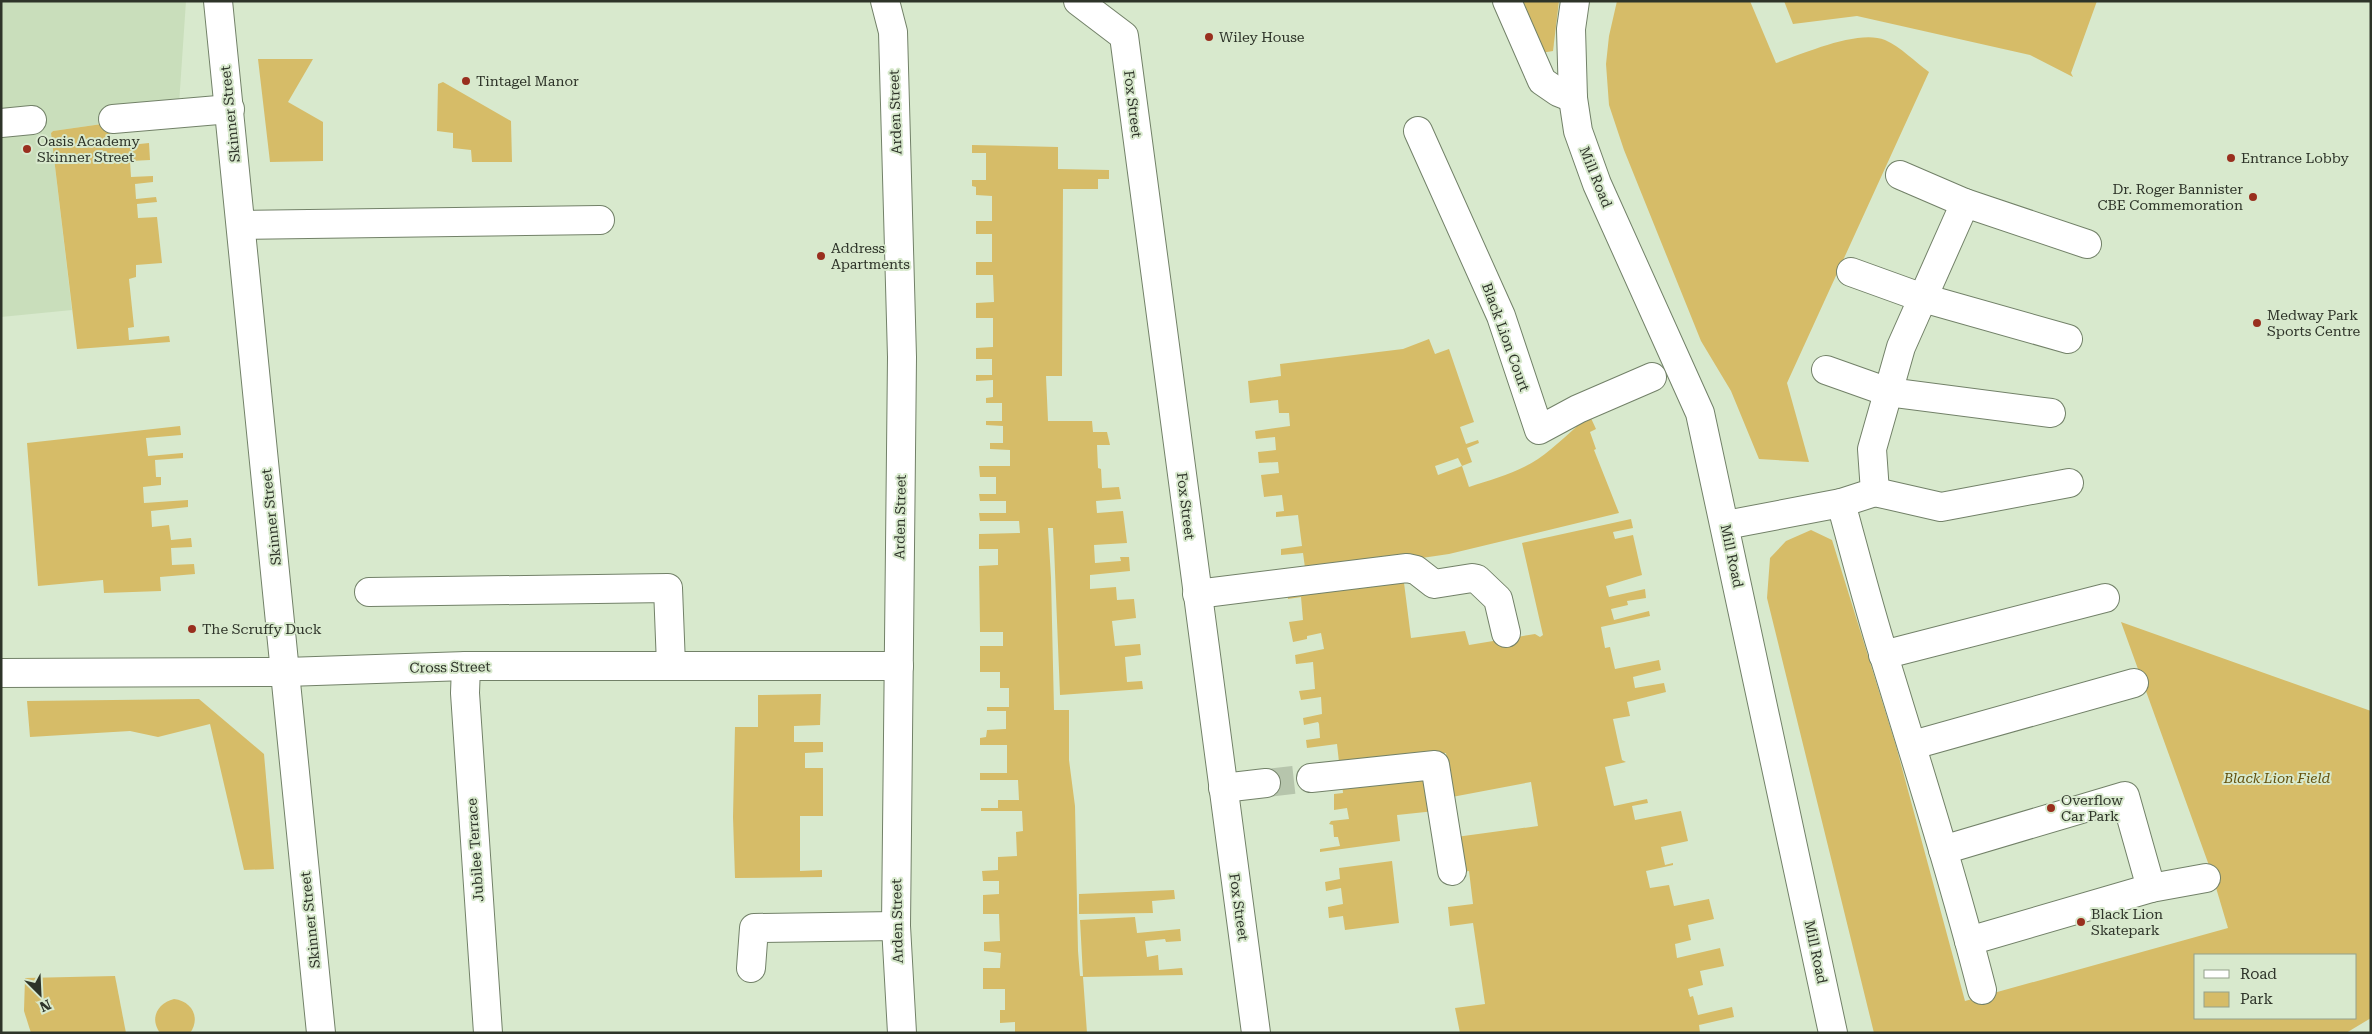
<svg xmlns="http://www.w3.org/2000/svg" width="2372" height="1034" viewBox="0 0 2372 1034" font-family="'Roboto Serif',serif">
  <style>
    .built { fill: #c9debb }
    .green { fill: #d6bc68; fill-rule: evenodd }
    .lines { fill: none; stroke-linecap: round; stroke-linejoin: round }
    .minor-tunnel { stroke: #b6c5ac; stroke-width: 28; stroke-dasharray: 28 14; stroke-linecap: butt }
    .minor-casing { stroke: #728168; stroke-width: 30 }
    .minor { stroke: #fff; stroke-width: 28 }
    .poi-dot { fill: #992f1e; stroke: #d8e9cd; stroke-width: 2 }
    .labels { text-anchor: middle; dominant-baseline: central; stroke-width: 4; stroke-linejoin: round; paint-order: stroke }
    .poi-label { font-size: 14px; fill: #2e3429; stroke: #d8e9cd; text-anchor: start }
    .street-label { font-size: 14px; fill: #2e3429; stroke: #d8e9cd }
    .park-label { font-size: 14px; font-style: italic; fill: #63510d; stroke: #d8e9cd }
  </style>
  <rect width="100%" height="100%" fill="#d8e9cd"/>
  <polygon class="built" points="1,1 186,1 179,104 109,123 53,131 51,133 72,310 1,317"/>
  <g class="green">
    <polygon points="1521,1 1559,1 1553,51 1541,53"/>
    <path d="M 1617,1 L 1750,1 L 1776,63 C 1803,54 1858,29 1885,40 C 1901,47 1915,62 1929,72 L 1787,383 L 1809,462 L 1759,459 L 1731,391 L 1701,341 L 1624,150 L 1609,105 L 1606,64 L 1609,36 Z"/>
    <polygon points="1784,1 2097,1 2071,73 2073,77 2030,55 1857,16 1793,24"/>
    <polygon points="258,59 313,59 288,102 323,122 323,161 270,162"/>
    <polygon points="443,82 511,121 512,162 472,162 471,150 453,148 453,133 437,131 438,84"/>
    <polygon points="109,123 111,147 149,143 150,160 130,161 131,177 153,176 153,182 135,184 136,199 156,197 157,202 137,204 138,218 157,217 162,263 136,265 136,277 129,279 134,327 128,328 129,340 169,336 170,342 77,349 51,133 53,131"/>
    <polygon points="972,145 1058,147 1058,169 1109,170 1109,179 1098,179 1098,189 1063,189 1062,376 1046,376 1048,421 1092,421 1093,432 1107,432 1110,445 1097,445 1098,468 1101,469 1102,488 1119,487 1121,499 1096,501 1097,513 1123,511 1127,543 1094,545 1095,563 1121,561 1120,557 1129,557 1130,571 1090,575 1090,589 1116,587 1117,600 1134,599 1136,618 1112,621 1115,646 1140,644 1141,655 1125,657 1127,682 1142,681 1143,689 1060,695 1054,547 1053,528 1048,528 1051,578 1054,710 1069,710 1069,760 1075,806 1078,951 1080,976 1083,976 1080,920 1135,917 1137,933 1180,929 1181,941 1166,942 1165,939 1145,941 1147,957 1158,955 1159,970 1182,968 1183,975 1083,977 1087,1033 1015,1033 1015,1022 1000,1023 1000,1010 1005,1010 1005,989 983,989 983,968 1000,968 1001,953 984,951 984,942 1000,941 999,914 983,914 983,895 999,894 999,881 983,881 982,871 998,870 998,857 1017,856 1016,832 1023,831 1022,811 981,811 981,808 998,808 998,800 1019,800 1018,780 980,780 980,773 1007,773 1007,745 980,745 980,738 986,737 987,730 1006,729 1006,711 987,711 987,707 1009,707 1009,688 1000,688 1000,672 980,672 980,646 1003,646 1003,632 980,632 979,566 998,565 998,549 979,549 979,534 1020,533 1019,521 980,521 979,513 1006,513 1006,501 980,501 979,494 996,494 996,477 980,477 979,466 1010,466 1010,450 990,449 990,443 1003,443 1003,426 986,425 986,421 1002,421 1002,403 986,403 986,398 993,397 993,380 976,381 976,375 992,375 992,359 976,359 976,348 993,347 993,318 976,318 976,303 994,302 993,275 976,275 976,262 992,262 992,234 976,234 976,221 992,221 992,196 976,195 976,187 972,186 972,180 986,180 986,153 972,153"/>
    <path d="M 1429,339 L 1435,354 L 1449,349 L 1474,422 L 1460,427 L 1466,444 L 1478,440 L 1479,443 L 1467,448 L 1472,462 L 1462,466 L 1469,487 C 1493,479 1517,473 1538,459 C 1556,447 1572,429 1590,416 L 1596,429 L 1590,432 L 1596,449 L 1594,450 L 1619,513 L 1449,554 L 1306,575 L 1303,553 L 1281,555 L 1281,549 L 1302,546 L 1298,515 L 1276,517 L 1276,512 L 1284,511 L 1282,495 L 1264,497 L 1261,475 L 1279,473 L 1278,462 L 1259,463 L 1258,452 L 1276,450 L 1275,437 L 1256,439 L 1255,431 L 1290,426 L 1289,413 L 1279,413 L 1278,400 L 1250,403 L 1248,381 L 1281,376 L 1280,364 L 1403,349 ZM 1458,458 L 1462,466 L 1438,475 L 1435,466 Z"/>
    <polygon points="180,426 181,435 146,438 148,456 183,453 183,458 155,460 156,477 161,477 161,485 143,487 144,503 188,500 188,507 151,511 152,527 169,525 171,540 191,538 192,547 171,548 172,565 194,564 195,574 160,577 161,591 104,593 103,580 38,586 27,443"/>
    <polygon points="1631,519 1633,528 1613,532 1615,539 1633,535 1642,575 1606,586 1609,597 1645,589 1646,598 1627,601 1628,605 1611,609 1614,620 1649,611 1650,616 1601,627 1605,648 1610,647 1615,669 1659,660 1661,670 1633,677 1635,688 1664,683 1666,692 1627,702 1630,716 1613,719 1622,760 1626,762 1605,767 1614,806 1647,799 1648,803 1632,806 1635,820 1681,811 1688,841 1661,847 1665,865 1673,863 1673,865 1646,871 1650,888 1669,885 1674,906 1709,899 1714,919 1688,925 1691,940 1675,944 1677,958 1720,948 1724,966 1700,971 1703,985 1688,989 1690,997 1693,996 1698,1015 1732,1007 1734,1017 1699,1025 1700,1033 1460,1033 1455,1008 1485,1004 1473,923 1450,926 1448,907 1473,904 1469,871 1462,872 1456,837 1538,826 1531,782 1452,797 1446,753 1339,762 1337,744 1307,748 1306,740 1320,738 1319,724 1318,722 1304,725 1303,718 1322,714 1321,697 1301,700 1299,691 1315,689 1313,662 1296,664 1295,655 1324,649 1321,633 1307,636 1307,639 1293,642 1289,622 1303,620 1301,597 1288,599 1287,590 1403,575 1411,638 1465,631 1469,645 1535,634 1540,637 1543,635 1522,543"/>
    <path d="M 1811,530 L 1832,540 L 1896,746 L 1965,1001 L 2228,928 L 2211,871 L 2121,622 L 2371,711 L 2371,1018 L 2346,1033 L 1874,1033 L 1767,598 L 1770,558 L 1786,541 ZM 2196,955 L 2356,955 L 2356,1018 L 2196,1018 Z"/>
    <polygon points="821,694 820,725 794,726 794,742 823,742 823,752 805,753 805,768 823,768 823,816 800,816 800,871 822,870 822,877 735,878 733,817 735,727 758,727 758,695"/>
    <polygon points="199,699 264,754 274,869 244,870 210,724 158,737 130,731 30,737 27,701"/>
    <polygon points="1426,773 1435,811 1397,815 1400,841 1320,852 1320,849 1340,846 1338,837 1334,837 1333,825 1329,824 1331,821 1349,819 1347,808 1334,810 1334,794 1343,793 1342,782"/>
    <polygon points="1392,861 1399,923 1345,930 1343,916 1329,918 1328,907 1343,904 1341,888 1326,891 1325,882 1340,879 1339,868"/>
    <polygon points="1174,890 1175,899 1152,901 1153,913 1079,914 1079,894"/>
    <polygon points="115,976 126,1033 31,1033 24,1011 25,978"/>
    <path d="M 174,999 C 192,1001 201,1018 190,1033 L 160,1033 C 149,1018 158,1003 174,999 Z"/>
  </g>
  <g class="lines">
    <polyline class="minor-tunnel" points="1266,783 1311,778"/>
    <defs>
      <g id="minor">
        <polyline points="218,1 321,1033"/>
        <polyline points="885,1 893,32 902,357 896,926 902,1033"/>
        <polyline points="1078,1 1124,36 1256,1033"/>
        <polyline points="1507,1 1542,81 1558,92 1573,98"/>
        <polyline points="1575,1 1571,29 1573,98 1578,131 1597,184 1700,413 1833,1033"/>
        <polyline points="113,119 230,109"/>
        <polyline points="1,123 32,120"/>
        <polyline points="1418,131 1501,316 1539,430 1578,409 1652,377"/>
        <polyline points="1900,175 1965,203"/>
        <polyline points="242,225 600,220"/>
        <polyline points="1851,272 1923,298 2068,339"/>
        <polyline points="1826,370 1888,392 2051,413"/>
        <polyline points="1875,492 1941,507 2069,483"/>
        <polyline points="1841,503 1875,492 1872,449 1901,347 1965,203 2087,244"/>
        <path d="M 1726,525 L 1841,503 C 1855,554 1868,605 1884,656 C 1918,767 1953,877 1982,990"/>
        <polyline points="369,592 668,588 671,665"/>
        <polyline points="1197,594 1407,568 1416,570 1434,584 1472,578 1477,579 1498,599 1506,633"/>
        <polyline points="1883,655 2105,598"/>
        <polyline points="466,666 465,693 488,1033"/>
        <polyline points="1,673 286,672 466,666 899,666"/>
        <polyline points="1913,745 2134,683"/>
        <polyline points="1311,778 1435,765 1452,871"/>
        <polyline points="1223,788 1266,783"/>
        <polyline points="1943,850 2125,796 2151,888"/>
        <polyline points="1969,941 2151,888 2206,878"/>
        <polyline points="751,968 754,928 896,926"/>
      </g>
    </defs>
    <use href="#minor" class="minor-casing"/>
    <use href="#minor" class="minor"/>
  </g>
  <g class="poi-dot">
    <circle cx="1209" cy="37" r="5"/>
    <circle cx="466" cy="81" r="5"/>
    <circle cx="27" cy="149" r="5"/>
    <circle cx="2231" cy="158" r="5"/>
    <circle cx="2253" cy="197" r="5"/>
    <circle cx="821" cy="256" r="5"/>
    <circle cx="2257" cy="323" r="5"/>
    <circle cx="192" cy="629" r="5"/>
    <circle cx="2051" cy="808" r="5"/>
    <circle cx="2081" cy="922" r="5"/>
  </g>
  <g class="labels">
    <g class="poi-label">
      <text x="1219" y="37">Wiley House</text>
      <text x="476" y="81">Tintagel Manor</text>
      <text x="37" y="141">Oasis Academy<tspan x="37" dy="16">Skinner Street</tspan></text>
      <text x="2241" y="158">Entrance Lobby</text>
      <text x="2243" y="189" text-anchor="end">Dr. Roger Bannister<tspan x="2243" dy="16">CBE Commemoration</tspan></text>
      <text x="831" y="248">Address<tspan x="831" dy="16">Apartments</tspan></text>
      <text x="2267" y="315">Medway Park<tspan x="2267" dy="16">Sports Centre</tspan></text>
      <text x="202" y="629">The Scruffy Duck</text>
      <text x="2061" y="800">Overflow<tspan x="2061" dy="16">Car Park</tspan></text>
      <text x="2091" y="914">Black Lion<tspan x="2091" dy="16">Skatepark</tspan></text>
    </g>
    <g class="street-label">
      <text transform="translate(1133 104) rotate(83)">Fox Street</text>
      <text transform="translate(895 112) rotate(-92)">Arden Street</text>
      <text transform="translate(230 114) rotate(-96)">Skinner Street</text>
      <text transform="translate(1596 177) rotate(68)">Mill Road</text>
      <text transform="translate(1506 337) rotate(70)">Black Lion Court</text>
      <text transform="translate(1186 506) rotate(83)">Fox Street</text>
      <text transform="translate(271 517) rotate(-96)">Skinner Street</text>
      <text transform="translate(900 517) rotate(-89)">Arden Street</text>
      <text transform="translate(1732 556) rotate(78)">Mill Road</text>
      <text transform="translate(450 667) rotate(-1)">Cross Street</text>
      <text transform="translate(475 850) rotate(-94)">Jubilee Terrace</text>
      <text transform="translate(1239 907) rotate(82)">Fox Street</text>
      <text transform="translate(310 920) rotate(-96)">Skinner Street</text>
      <text transform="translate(897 921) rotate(-91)">Arden Street</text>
      <text transform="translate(1816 952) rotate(78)">Mill Road</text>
    </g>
    <g class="park-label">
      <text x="2277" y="778">Black Lion Field</text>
    </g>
  </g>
  <rect width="2372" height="1034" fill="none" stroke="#2e3429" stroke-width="5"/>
  <rect x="2194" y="954" width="162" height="65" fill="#d8e9cd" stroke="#94a18b"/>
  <rect x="2204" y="970" width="25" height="8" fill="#ffffff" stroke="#94a18b"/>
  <text x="2240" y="979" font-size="15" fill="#2e3429">Road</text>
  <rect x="2204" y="992" width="25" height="15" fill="#d6bc68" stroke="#94a18b"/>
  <text x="2240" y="1004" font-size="15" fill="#2e3429">Park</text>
  <g transform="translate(40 994) rotate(156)" stroke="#d8e9cd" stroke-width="4" paint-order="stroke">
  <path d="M0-4L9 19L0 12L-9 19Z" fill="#2e3429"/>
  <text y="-8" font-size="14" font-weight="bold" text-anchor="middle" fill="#2e3429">N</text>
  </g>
</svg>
